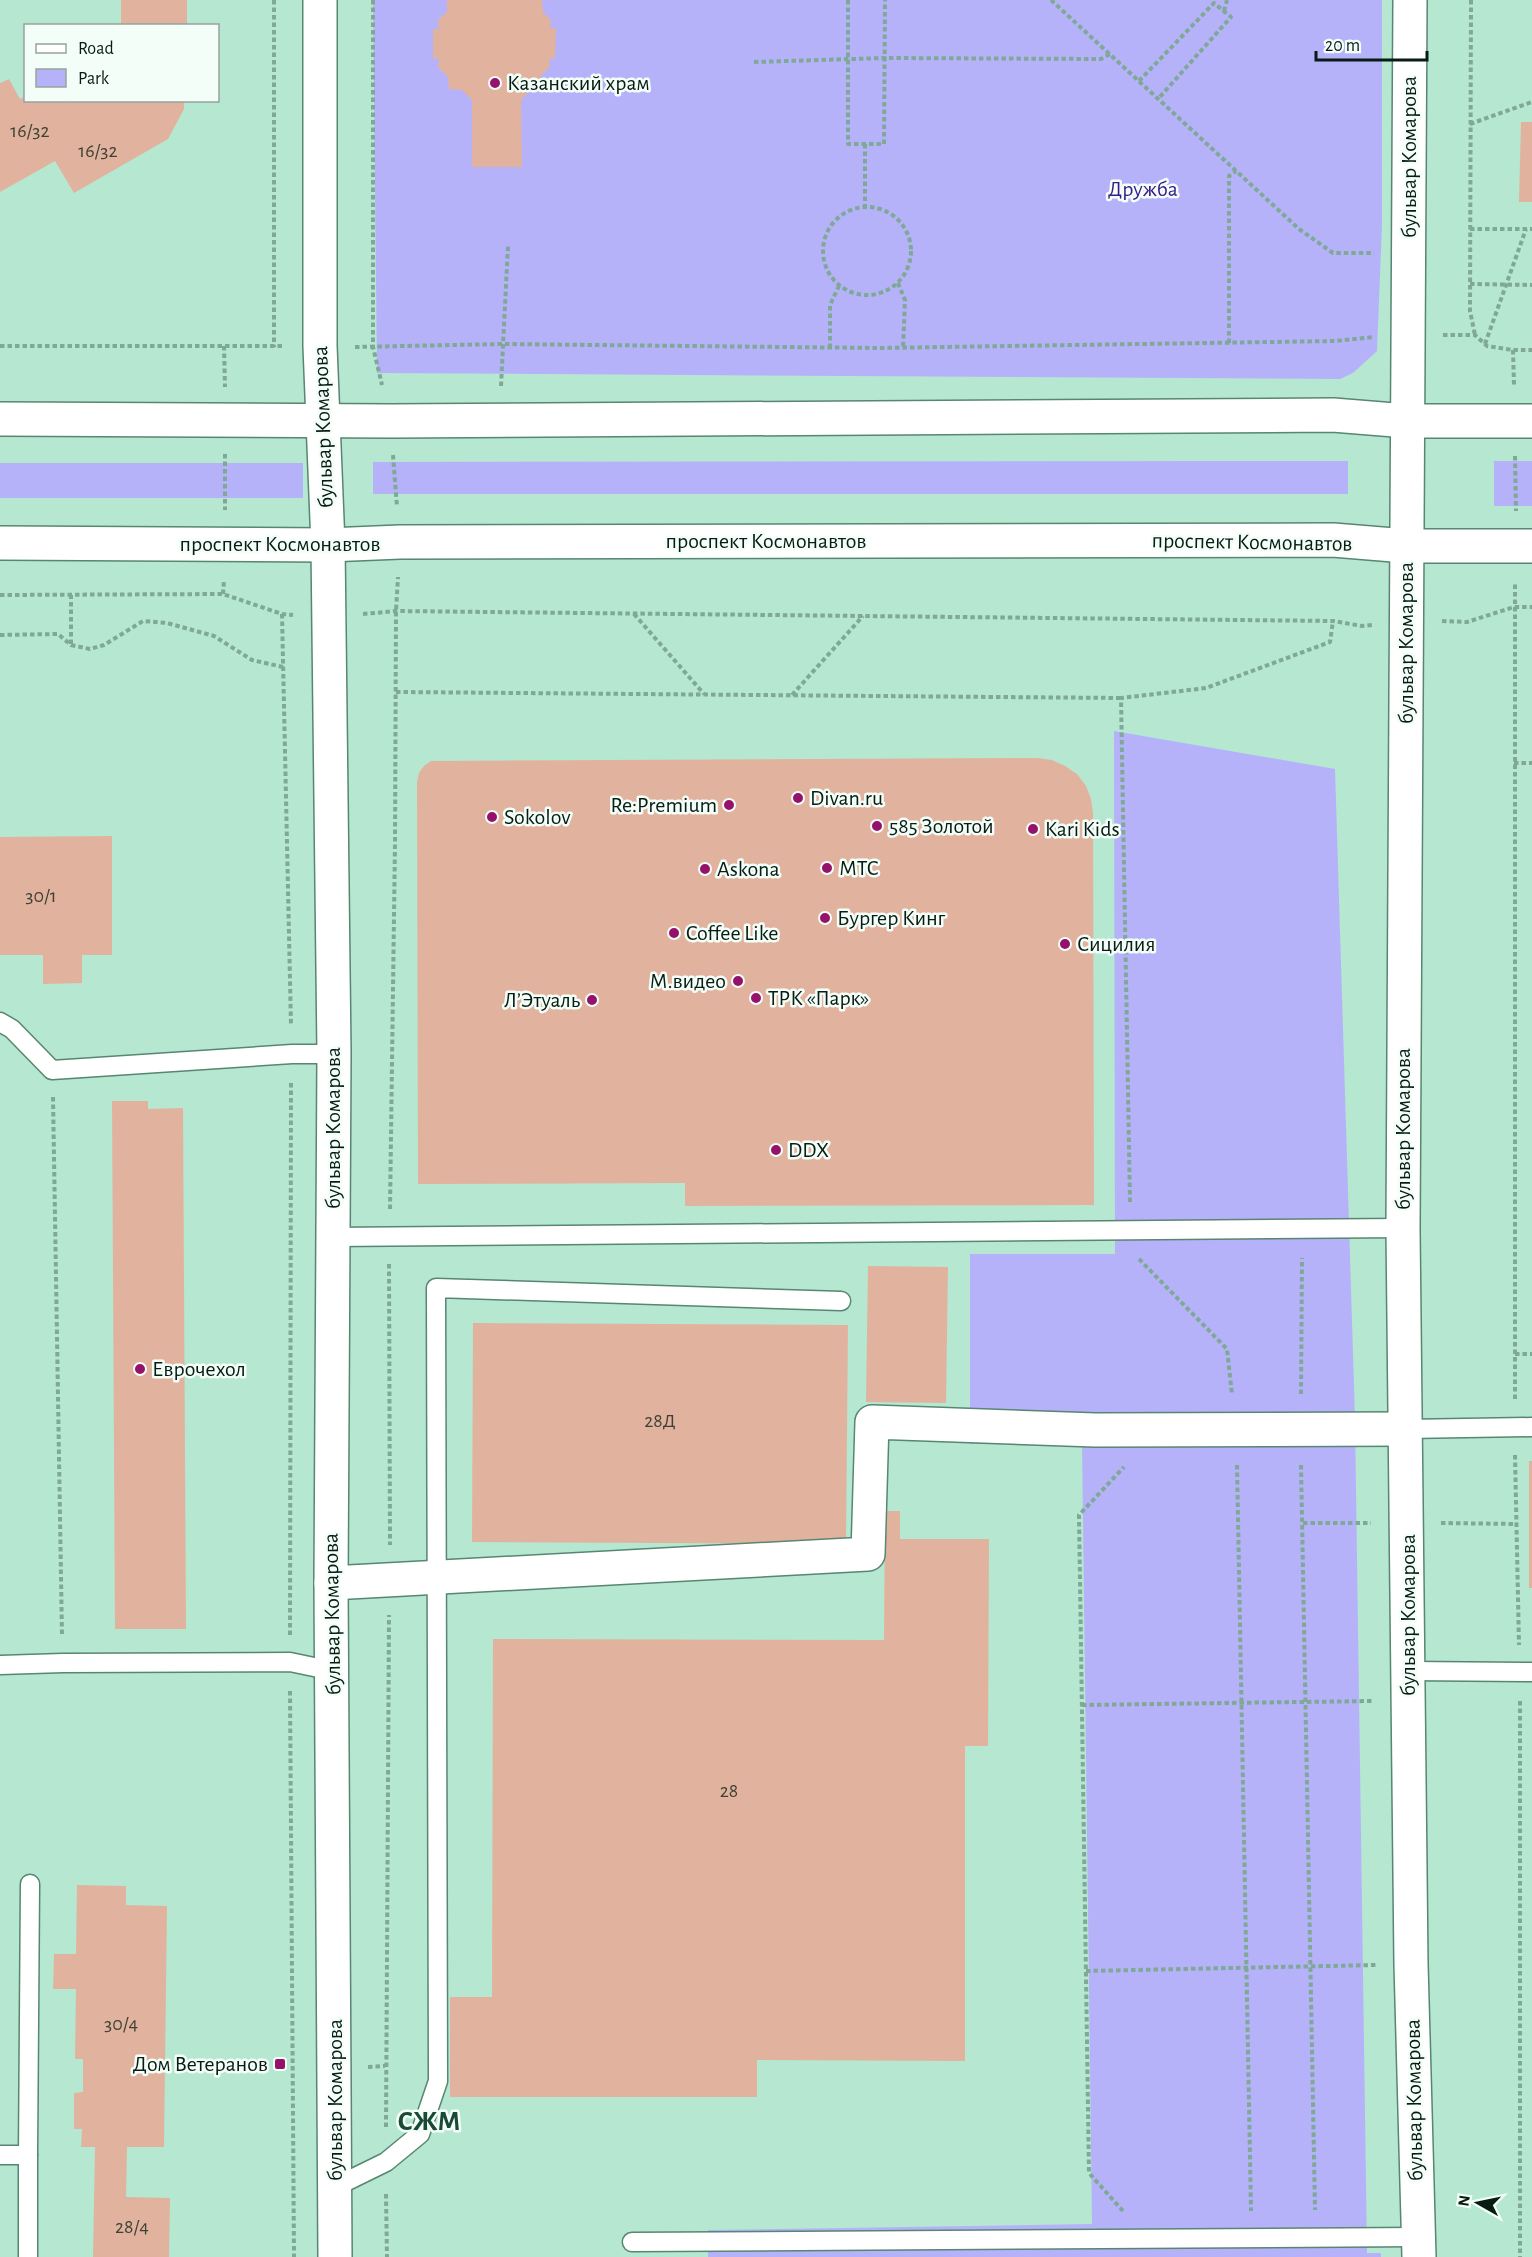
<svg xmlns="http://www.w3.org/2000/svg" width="1532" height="2257" viewBox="0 0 1532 2257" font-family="'Alegreya Sans',sans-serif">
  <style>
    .green { fill: #b5b2fa }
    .building { fill: #e1b39e }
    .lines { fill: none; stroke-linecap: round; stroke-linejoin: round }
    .lane-casing { stroke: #578672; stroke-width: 21 }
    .street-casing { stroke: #578672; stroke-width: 36 }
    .secondary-casing { stroke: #578672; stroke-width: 36 }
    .primary-casing { stroke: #578672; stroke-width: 36 }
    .path { stroke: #7fa896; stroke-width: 4; stroke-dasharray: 4.5 3; stroke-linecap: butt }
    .lane { stroke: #fff; stroke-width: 18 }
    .street { stroke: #fff; stroke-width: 33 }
    .secondary { stroke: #fff; stroke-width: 33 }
    .primary { stroke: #fff; stroke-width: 33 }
    .poi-dot { fill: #95126b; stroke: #f4fef9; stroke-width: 2 }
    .labels { text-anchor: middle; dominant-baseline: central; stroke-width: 5; stroke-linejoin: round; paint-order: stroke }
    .number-label { font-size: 20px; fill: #3e4236 }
    .poi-label { font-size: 22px; fill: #081c14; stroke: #f4fef9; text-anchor: start }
    .street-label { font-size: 22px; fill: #081c14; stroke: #f4fef9 }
    .park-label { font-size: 22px; fill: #381b8a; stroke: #f4fef9 }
    .district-label { font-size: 28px; font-weight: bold; fill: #194937; stroke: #f4fef9 }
  </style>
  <rect width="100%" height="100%" fill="#b5e7d1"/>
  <g class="green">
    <polygon points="373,0 1382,0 1382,224 1377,351 1353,373 1340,379 377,373"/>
    <polygon points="1348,461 1348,494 373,494 373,462"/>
    <rect x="1494" y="461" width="38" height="45"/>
    <rect x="0" y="463" width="303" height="35"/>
    <polygon points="1114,731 1335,769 1355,1419 1367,2253 1381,2253 1381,2257 708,2257 708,2230 1092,2224 1082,1442 970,1444 970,1254 1115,1254"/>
  </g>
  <g class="building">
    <rect x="121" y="0" width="66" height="26"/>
    <polygon points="447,0 542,0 543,12 551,20 550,28 556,28 555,58 549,59 550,66 540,77 541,89 529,91 521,100 522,167 472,167 472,100 462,90 449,89 448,77 438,67 439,58 433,59 433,29 439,29 438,20 447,12"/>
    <polygon points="9,79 20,99 26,96 26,100 64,100 66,103 70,100 184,100 184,109 168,139 74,193 55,161 0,192 0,83"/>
    <polygon points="1521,122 1532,122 1532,202 1519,202"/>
    <polygon points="1038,758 1052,760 1065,766 1077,774 1086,786 1091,799 1093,814 1094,1205 685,1206 685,1183 418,1184 417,782 419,773 424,766 431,761"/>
    <polygon points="112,836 112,955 82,955 82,983 43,984 43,955 0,955 0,837"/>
    <polygon points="112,1101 148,1101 148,1109 183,1108 186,1629 115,1629"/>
    <polygon points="868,1266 948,1267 946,1403 866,1402"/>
    <polygon points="473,1323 848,1325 846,1544 472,1542"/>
    <rect x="1529" y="1461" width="3" height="127"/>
    <polygon points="885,1511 900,1511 900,1539 989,1539 988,1746 965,1746 965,2061 757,2060 757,2097 450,2097 450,1997 492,1997 493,1639 884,1640"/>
    <polygon points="77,1885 126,1886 126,1905 167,1906 164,2147 127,2147 126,2197 170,2198 169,2257 93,2257 95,2147 81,2147 82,2129 74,2129 74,2093 83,2092 83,2059 75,2059 76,1989 53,1989 54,1954 76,1954"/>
  </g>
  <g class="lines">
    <defs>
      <g id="lane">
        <polyline points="0,1022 12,1029 52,1070 292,1054 334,1054"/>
        <polyline points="332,1237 1403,1228"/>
        <polyline points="1406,1429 1532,1427"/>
        <polyline points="0,1665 63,1663 290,1662 333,1671"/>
        <polyline points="1409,1671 1532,1672"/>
        <polyline points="0,2155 28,2155 30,1884"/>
        <polyline points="335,2187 386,2162 420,2134 438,2081 436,1288 841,1301"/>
        <polyline points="632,2242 1418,2237"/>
        <polyline points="28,2257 28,2155"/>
      </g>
      <polyline id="street" points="331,1583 868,1554 872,1422 1095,1430 1406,1429"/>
      <g id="secondary">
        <polyline points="320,0 320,346 328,545 334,1054 331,1583 335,2257"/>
        <polyline points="1410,0 1403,1228 1411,1964 1419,2257"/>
      </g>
      <g id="primary">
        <polyline points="0,419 391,421 1333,415 1407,421 1532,421"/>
        <polyline points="0,543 328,545 400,542 1333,540 1406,546 1532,546"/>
      </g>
    </defs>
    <use href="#lane" class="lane-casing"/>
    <use href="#street" class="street-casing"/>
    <use href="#secondary" class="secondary-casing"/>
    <use href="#primary" class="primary-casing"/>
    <g class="path">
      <polyline points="274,0 274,347"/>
      <polyline points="373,0 373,347 382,385"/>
      <polyline points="848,0 848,144 884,144 885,0"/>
      <polyline points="1051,0 1299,229 1333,253 1374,253"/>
      <polyline points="1471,0 1470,311 1475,335"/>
      <polyline points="1224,11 1227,0"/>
      <polyline points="754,62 885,58 1101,59 1110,54"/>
      <polyline points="1139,81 1214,3 1231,17 1158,99"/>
      <polyline points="1470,124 1532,102"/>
      <polyline points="865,144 865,207"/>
      <circle cx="867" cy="251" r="44"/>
      <polyline points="1470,229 1532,229"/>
      <polyline points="898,283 905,300 903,348"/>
      <polyline points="1470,284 1532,285"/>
      <polyline points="1443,335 1475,335 1487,346 1513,350 1532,350"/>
      <polyline points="1229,343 1229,176 1236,171"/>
      <polyline points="1485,344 1526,229"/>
      <polyline points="0,346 284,346"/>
      <polyline points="224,346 225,387"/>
      <polyline points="355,347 502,344 878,348 1336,341 1373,337"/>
      <polyline points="830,348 830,305 839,286"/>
      <polyline points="1513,350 1514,385"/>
      <polyline points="501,386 508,246"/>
      <polyline points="225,454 225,510"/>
      <polyline points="393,455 397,507"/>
      <polyline points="1515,456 1516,511"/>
      <polyline points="223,594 224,580"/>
      <polyline points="0,595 223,594 282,614 293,615"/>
      <polyline points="282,614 291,1026"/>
      <polyline points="363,614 396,611 1333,621 1362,626 1372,625"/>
      <polyline points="634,614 704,694"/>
      <polyline points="1442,621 1467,622 1514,607 1532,607"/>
      <polyline points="0,635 58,634 71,645 90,649 104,645 143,621 167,623 214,636 252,660 283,667"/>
      <polyline points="71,644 71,595"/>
      <polyline points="396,692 1121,698"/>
      <polyline points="792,695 863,616"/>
      <polyline points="1514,763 1532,763"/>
      <polyline points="53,1097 62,1636"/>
      <polyline points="1130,1202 1121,698 1206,688 1330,642 1333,621"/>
      <polyline points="390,1209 395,843 396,611 398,577"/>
      <polyline points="1139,1259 1227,1349 1232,1395"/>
      <polyline points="389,1264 390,1545"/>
      <polyline points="1515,1354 1532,1354"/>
      <polyline points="1301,1394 1302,1258"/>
      <polyline points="1515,1399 1515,582"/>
      <polyline points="1515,1455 1519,1645"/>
      <polyline points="1237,1465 1251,2211"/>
      <polyline points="1301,1465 1315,2210"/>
      <polyline points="1303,1523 1371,1523"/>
      <polyline points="1441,1523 1517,1524"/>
      <polyline points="290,1635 291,1082"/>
      <polyline points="290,1691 294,2257"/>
      <polyline points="1520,1701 1520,2257"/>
      <polyline points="1082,1705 1372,1701"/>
      <polyline points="1086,1971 1376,1965"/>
      <polyline points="368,2067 385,2066"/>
      <polyline points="386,2127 389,1615"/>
      <polyline points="386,2194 387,2257"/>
      <polyline points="1123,2211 1089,2173 1079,1515 1124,1467"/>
    </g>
    <use href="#lane" class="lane"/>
    <use href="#street" class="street"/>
    <use href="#secondary" class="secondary"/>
    <use href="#primary" class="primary"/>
  </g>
  <g class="poi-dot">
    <circle cx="495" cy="83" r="6"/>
    <circle cx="798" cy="798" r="6"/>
    <circle cx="729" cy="805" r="6"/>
    <circle cx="492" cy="817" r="6"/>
    <circle cx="877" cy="826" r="6"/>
    <circle cx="1033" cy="829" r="6"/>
    <circle cx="827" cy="868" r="6"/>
    <circle cx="705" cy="869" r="6"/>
    <circle cx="825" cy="918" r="6"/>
    <circle cx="674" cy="933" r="6"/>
    <circle cx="1065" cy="944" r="6"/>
    <circle cx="738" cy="981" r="6"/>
    <circle cx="756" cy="998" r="6"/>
    <circle cx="592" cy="1000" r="6"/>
    <circle cx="776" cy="1150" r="6"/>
    <circle cx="140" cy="1369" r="6"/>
    <rect x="274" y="2058" width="12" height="12" rx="3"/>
  </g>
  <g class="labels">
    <g class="number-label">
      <text x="30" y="131">16/32</text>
      <text x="98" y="151">16/32</text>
      <text x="41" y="896">30/1</text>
      <text x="660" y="1421">28Д</text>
      <text x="729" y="1791">28</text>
      <text x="121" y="2024">30/4</text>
      <text x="132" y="2227">28/4</text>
    </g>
    <g class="poi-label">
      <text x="507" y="83">Казанский храм</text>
      <text x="810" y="798">Divan.ru</text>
      <text x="717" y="805" text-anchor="end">Re:Premium</text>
      <text x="504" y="817">Sokolov</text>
      <text x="889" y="826">585 Золотой</text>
      <text x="1045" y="829">Kari Kids</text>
      <text x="839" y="868">МТС</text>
      <text x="717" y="869">Askona</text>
      <text x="837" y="918">Бургер Кинг</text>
      <text x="686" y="933">Coffee Like</text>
      <text x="1077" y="944">Сицилия</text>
      <text x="726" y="981" text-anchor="end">М.видео</text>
      <text x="768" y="998">ТРК «Парк»</text>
      <text x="580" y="1000" text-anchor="end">Л’Этуаль</text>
      <text x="788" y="1150">DDX</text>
      <text x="152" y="1369">Еврочехол</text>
      <text x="268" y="2064" text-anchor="end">Дом Ветеранов</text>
    </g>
    <g class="street-label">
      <text transform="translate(1409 157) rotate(-90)">бульвар Комарова</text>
      <text transform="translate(323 427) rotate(-92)">бульвар Комарова</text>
      <text x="766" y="541">проспект Космонавтов</text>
      <text transform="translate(1252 542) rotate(1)">проспект Космонавтов</text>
      <text x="280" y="544">проспект Космонавтов</text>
      <text transform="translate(1406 643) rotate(-90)">бульвар Комарова</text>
      <text transform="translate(333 1128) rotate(-90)">бульвар Комарова</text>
      <text transform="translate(1403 1129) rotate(-90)">бульвар Комарова</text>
      <text transform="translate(332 1614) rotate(-91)">бульвар Комарова</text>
      <text transform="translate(1408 1615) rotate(-90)">бульвар Комарова</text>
      <text transform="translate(335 2100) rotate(-90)">бульвар Комарова</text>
      <text transform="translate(1414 2100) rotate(-91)">бульвар Комарова</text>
    </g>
    <g class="park-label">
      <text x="1143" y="189">Дружба</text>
    </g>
    <g class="district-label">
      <text x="429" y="2122">СЖМ</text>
    </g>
  </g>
  <rect x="24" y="24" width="195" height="78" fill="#f4fef9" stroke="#96a49d" stroke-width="1.5"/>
  <rect x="36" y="44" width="30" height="9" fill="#ffffff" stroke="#96a49d" stroke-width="1.5"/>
  <text x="78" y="54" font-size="18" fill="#081c14">Road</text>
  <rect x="36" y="69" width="30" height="18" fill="#b5b2fa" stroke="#96a49d" stroke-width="1.5"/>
  <text x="78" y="84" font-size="18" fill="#081c14">Park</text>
  <g transform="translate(1478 2203) rotate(279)" stroke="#f4fef9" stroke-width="4.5" paint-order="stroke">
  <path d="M0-4.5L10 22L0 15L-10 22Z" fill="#081c14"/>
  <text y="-9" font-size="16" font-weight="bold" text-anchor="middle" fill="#081c14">N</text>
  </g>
  <path d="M1316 51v9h111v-9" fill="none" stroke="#081c14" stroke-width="3"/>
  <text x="1325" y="51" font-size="18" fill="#081c14" stroke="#f4fef9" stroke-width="4.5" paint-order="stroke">20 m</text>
</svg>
